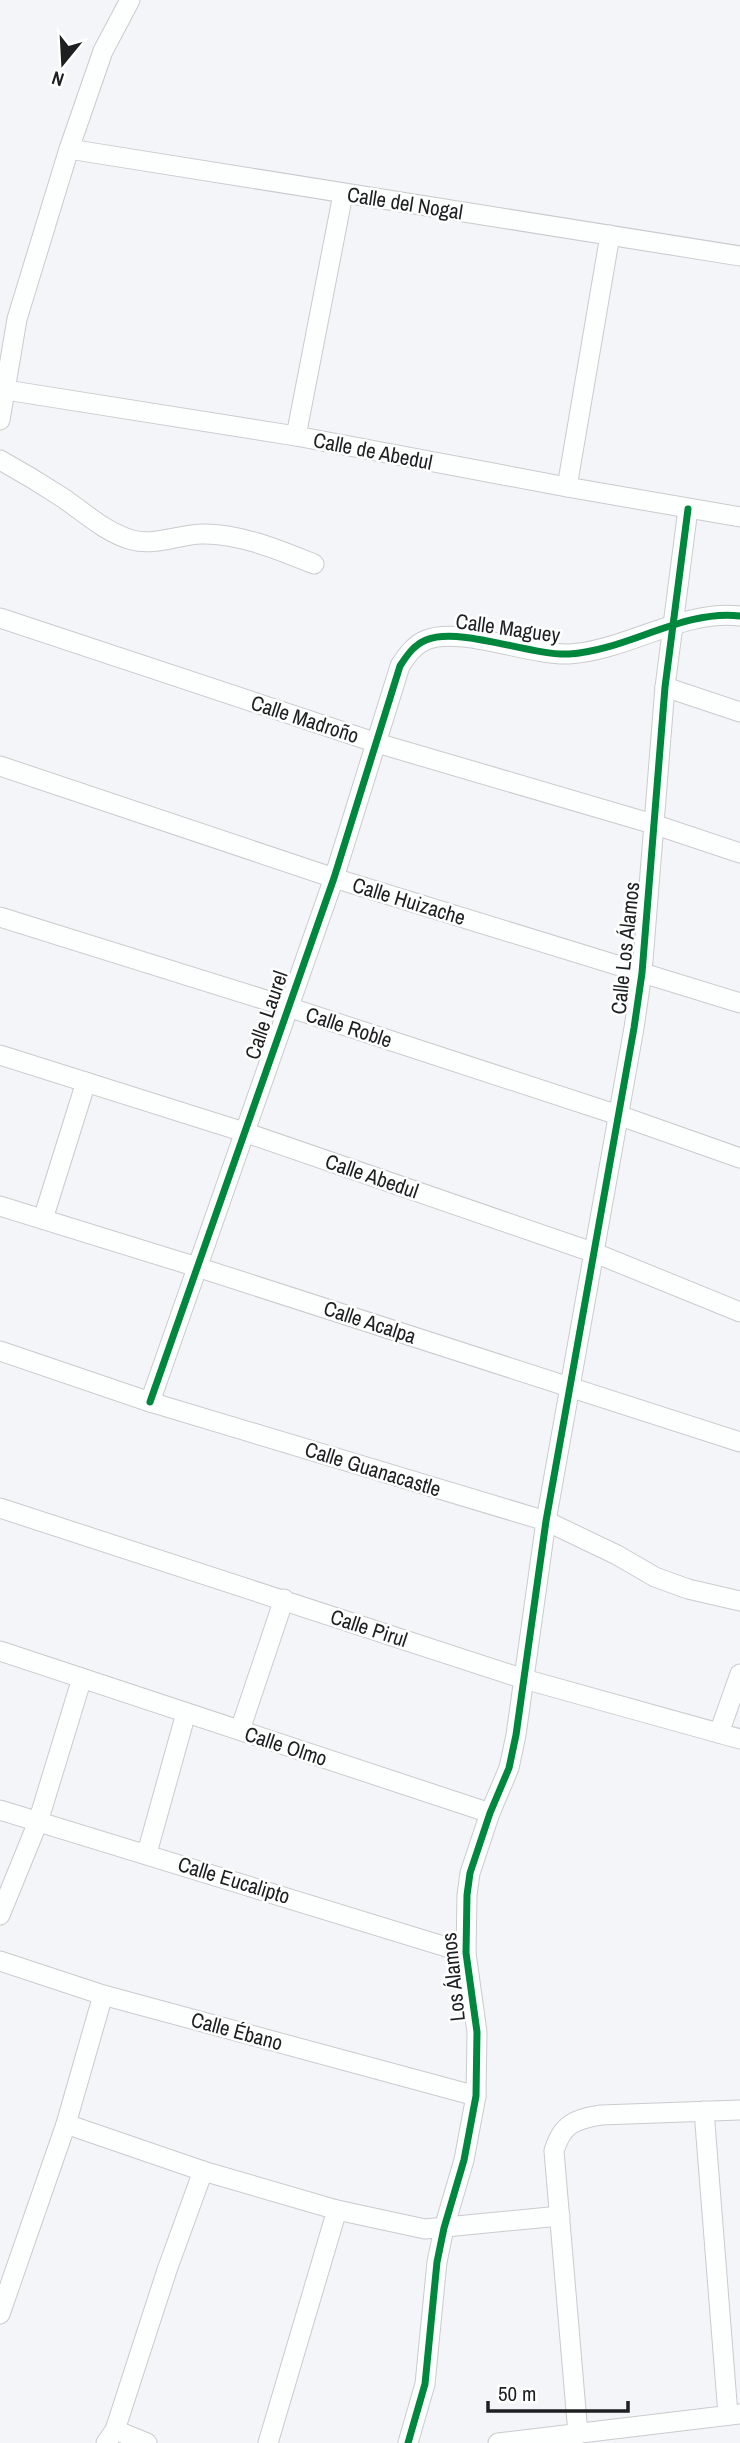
<svg xmlns="http://www.w3.org/2000/svg" width="740" height="2443" viewBox="0 0 740 2443" font-family="'Archivo Narrow',sans-serif">
  <style>
    .lines { fill: none; stroke-linecap: round; stroke-linejoin: round }
    .minor-casing { stroke: #cacbce; stroke-width: 21 }
    .minor { stroke: #fdfefe; stroke-width: 19 }
    .cycleway-casing { stroke: #fff; stroke-width: 11 }
    .cycleway { stroke: #00873e; stroke-width: 7 }
    .labels { text-anchor: middle; dominant-baseline: central; stroke-width: 5; stroke-linejoin: round; paint-order: stroke }
    .street-label { font-size: 21px; fill: #1e1f21; stroke: #fff }
  </style>
  <rect width="100%" height="100%" fill="#f3f5f8"/>
  <g class="lines">
    <defs>
      <g id="minor">
        <polyline points="69,149 740,256"/>
        <polyline points="6,390 296,436 567,487 740,517"/>
        <polyline points="0,420 17,319 69,149 103,51 130,0"/>
        <polyline points="296,436 343,194"/>
        <path d="M 0,460 C 20,471 40,483 60,496 C 83,511 104,532 132,540 C 154,546 178,535 201,534 C 239,533 279,550 314,564"/>
        <polyline points="567,487 610,235"/>
        <polyline points="0,618 377,743 653,824 740,853"/>
        <polyline points="665,687 740,712"/>
        <polyline points="0,766 334,878 740,1003"/>
        <polyline points="0,917 288,1007 618,1115 740,1158"/>
        <polyline points="0,1055 244,1132 595,1253 740,1312"/>
        <polyline points="0,1206 197,1267 740,1442"/>
        <polyline points="43,1219 86,1082"/>
        <polyline points="0,1351 150,1402 546,1521 617,1555 655,1577 688,1589 740,1601"/>
        <path d="M 150,1402 L 334,878 L 400,666 C 407,655 414,645 426,640 C 460,626 531,656 569,654 C 626,651 683,609 740,616"/>
        <polyline points="0,1508 524,1679 740,1739"/>
        <polyline points="0,1651 490,1813"/>
        <polyline points="240,1730 284,1599"/>
        <polyline points="719,1733 740,1674"/>
        <polyline points="0,1810 466,1953"/>
        <polyline points="147,1853 186,1713"/>
        <polyline points="0,1915 38,1822 82,1678"/>
        <polyline points="0,1961 103,1995 476,2096"/>
        <polyline points="704,2111 728,2415"/>
        <polyline points="66,2124 203,2171 337,2210 425,2229 560,2216"/>
        <polyline points="0,2314 66,2124 103,1995"/>
        <polyline points="115,2430 147,2443"/>
        <path d="M 578,2434 L 554,2151 C 562,2124 575,2119 601,2115 L 740,2110"/>
        <polyline points="106,2443 115,2430 167,2270 203,2171"/>
        <polyline points="268,2443 337,2210"/>
        <polyline points="408,2443 425,2384 437,2262 444,2228 464,2160 476,2096 477,2032 466,1953 467,1895 470,1873 490,1813 509,1768 516,1735 546,1521 634,1028 642,973 665,687 688,509"/>
        <polyline points="498,2443 740,2414"/>
      </g>
    </defs>
    <use href="#minor" class="minor-casing"/>
    <use href="#minor" class="minor"/>
    <defs>
      <g id="cycleway">
        <path d="M 150,1402 L 334,878 L 400,666 C 407,655 414,645 426,640 C 460,626 531,656 569,654 C 626,651 683,609 740,616"/>
        <polyline points="408,2443 425,2384 437,2262 444,2228 464,2160 476,2096 477,2032 466,1953 467,1895 470,1873 490,1813 509,1768 516,1735 546,1521 634,1028 642,973 665,687 688,509"/>
      </g>
    </defs>
    <use href="#cycleway" class="cycleway-casing"/>
    <use href="#cycleway" class="cycleway"/>
  </g>
  <g class="labels">
    <g class="street-label">
      <text transform="translate(405 203) rotate(9)">Calle del Nogal</text>
      <text transform="translate(373 451) rotate(11)">Calle de Abedul</text>
      <text transform="translate(508 628) rotate(8)">Calle Maguey</text>
      <text transform="translate(305 719) rotate(18)">Calle Madroño</text>
      <text transform="translate(409 901) rotate(17)">Calle Huizache</text>
      <text transform="translate(625 948) rotate(-84)">Calle Los Álamos</text>
      <text transform="translate(266 1015) rotate(-71)">Calle Laurel</text>
      <text transform="translate(349 1027) rotate(18)">Calle Roble</text>
      <text transform="translate(372 1176) rotate(19)">Calle Abedul</text>
      <text transform="translate(370 1322) rotate(18)">Calle Acalpa</text>
      <text transform="translate(373 1469) rotate(17)">Calle Guanacastle</text>
      <text transform="translate(369 1628) rotate(18)">Calle Pirul</text>
      <text transform="translate(286 1746) rotate(18)">Calle Olmo</text>
      <text transform="translate(234 1880) rotate(17)">Calle Eucalipto</text>
      <text transform="translate(453 1977) rotate(-96)">Los Álamos</text>
      <text transform="translate(237 2031) rotate(15)">Calle Ébano</text>
    </g>
  </g>
  <g transform="translate(63 63) rotate(198)" stroke="#ffffff" stroke-width="5" paint-order="stroke">
  <path d="M0-5L12 26L0 18L-12 26Z" fill="#1e1f21"/>
  <text y="-10" font-size="19" font-weight="bold" text-anchor="middle" fill="#1e1f21">N</text>
  </g>
  <path d="M488 2401v10h140v-10" fill="none" stroke="#1e1f21" stroke-width="3.5"/>
  <text x="498" y="2401" font-size="21" fill="#1e1f21" stroke="#ffffff" stroke-width="5" paint-order="stroke">50 m</text>
</svg>
